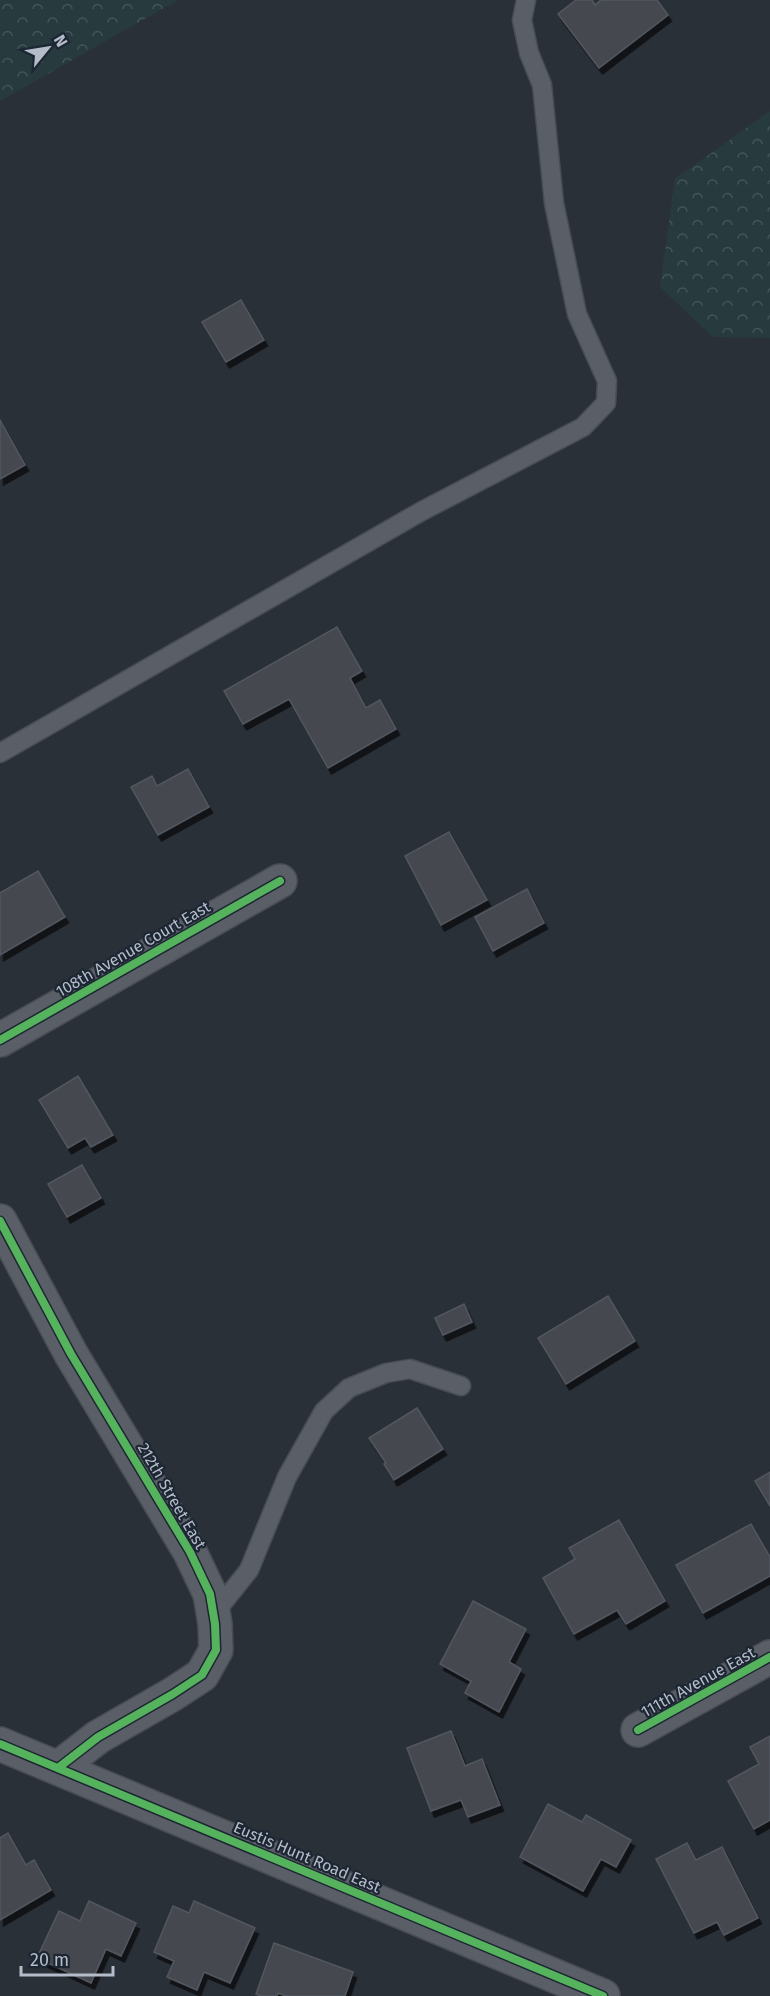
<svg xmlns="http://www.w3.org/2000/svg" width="770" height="1996" viewBox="0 0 770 1996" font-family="'Fira Sans',sans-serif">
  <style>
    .forest { fill: url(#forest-crowns) }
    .building { fill: #444950; stroke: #52575f; stroke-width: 1.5; filter: url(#shadow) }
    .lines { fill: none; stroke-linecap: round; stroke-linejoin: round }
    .lane-casing { stroke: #484c53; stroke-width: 21 }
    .street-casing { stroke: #484c53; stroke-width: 36 }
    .lane { stroke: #5a5e66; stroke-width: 18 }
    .street { stroke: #5a5e66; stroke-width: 33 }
    .cycleway-casing { stroke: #1d2633; stroke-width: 11 }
    .cycleway { stroke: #56b35d; stroke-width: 8 }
    .labels { text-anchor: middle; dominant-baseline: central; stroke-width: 4.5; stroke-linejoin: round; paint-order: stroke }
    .street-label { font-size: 16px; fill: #b4bcc9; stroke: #1d2633 }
  </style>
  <defs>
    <pattern id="forest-crowns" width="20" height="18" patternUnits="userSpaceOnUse" patternTransform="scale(1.5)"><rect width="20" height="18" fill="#273a3e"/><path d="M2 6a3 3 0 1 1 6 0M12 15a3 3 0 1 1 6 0" fill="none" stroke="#445559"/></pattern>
    <filter id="shadow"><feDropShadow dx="3.5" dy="6" stdDeviation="0" flood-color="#0009"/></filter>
  </defs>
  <rect width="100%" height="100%" fill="#2a3038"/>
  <g class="forest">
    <polygon points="0,0 178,0 0,101"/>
    <polygon points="770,111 770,338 713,337 660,287 675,179"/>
  </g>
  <g class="building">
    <polygon points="576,0 592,0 595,5 601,0 657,0 668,15 599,68 558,14"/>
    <polygon points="241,300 264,340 226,362 202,322"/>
    <polygon points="0,420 25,465 0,479"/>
    <polygon points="337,627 362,671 350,678 366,708 380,700 396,729 328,768 289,699 243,724 224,691"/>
    <polygon points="188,769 209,807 158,835 131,787 152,776 157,786"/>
    <polygon points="449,832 487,900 441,925 405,856"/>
    <polygon points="38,871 65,917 0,955 0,893"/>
    <polygon points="527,889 544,923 493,951 475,917"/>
    <polygon points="78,1076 113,1135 91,1147 85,1138 68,1148 39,1100"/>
    <polygon points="82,1165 101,1198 67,1217 48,1184"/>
    <polygon points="608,1296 635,1341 566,1384 538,1338"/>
    <polygon points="464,1304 472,1322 443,1335 435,1318"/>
    <polygon points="417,1408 443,1449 394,1480 384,1464 386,1463 369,1438"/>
    <polygon points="770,1472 770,1506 755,1481"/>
    <polygon points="619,1520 665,1601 626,1624 617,1610 574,1634 543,1578 575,1559 569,1548"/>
    <polygon points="751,1524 770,1557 770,1576 703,1613 676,1565"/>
    <polygon points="473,1601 526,1629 509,1662 521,1669 499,1712 465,1693 471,1681 440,1664"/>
    <polygon points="451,1731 465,1766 482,1759 500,1805 468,1817 461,1800 431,1811 407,1748"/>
    <polygon points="770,1736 770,1820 754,1829 728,1781 759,1764 750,1747"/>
    <polygon points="548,1804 582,1822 586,1815 631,1840 616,1867 601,1859 583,1891 520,1857"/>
    <polygon points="8,1833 26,1865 34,1860 51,1890 0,1920 0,1838"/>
    <polygon points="687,1843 696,1860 722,1847 758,1918 724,1935 717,1922 694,1933 656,1859"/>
    <polygon points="89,1901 136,1923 121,1956 106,1949 91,1983 37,1958 59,1911 80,1921"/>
    <polygon points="194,1901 255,1928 230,1983 204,1972 197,1990 167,1977 174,1961 154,1952 173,1906 189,1913"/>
    <polygon points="274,1943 353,1972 345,1996 286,1996 278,1993 277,1996 261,1996 256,1994"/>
  </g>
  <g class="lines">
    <defs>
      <g id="lane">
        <polyline points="0,753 422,511 583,427 606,403 607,381 577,314 554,203 542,85 529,53 522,20 526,0"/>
        <polyline points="213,1615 249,1570 287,1477 324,1411 349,1388 386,1373 410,1369 461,1386"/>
      </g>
      <g id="street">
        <polyline points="0,1040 280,881"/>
        <polyline points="0,1221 71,1354 190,1552 210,1594 215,1624 216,1650 202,1675 173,1694 98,1737 58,1768"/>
        <polyline points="638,1730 770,1657"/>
        <polyline points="0,1744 603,1996"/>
      </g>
    </defs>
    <use href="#lane" class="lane-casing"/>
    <use href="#street" class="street-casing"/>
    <use href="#lane" class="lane"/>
    <use href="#street" class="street"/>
    <defs>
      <g id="cycleway">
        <polyline points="0,1040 280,881"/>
        <polyline points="0,1221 71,1354 190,1552 210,1594 215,1624 216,1650 202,1675 173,1694 98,1737 58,1768"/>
        <polyline points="638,1730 770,1657"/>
        <polyline points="0,1744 603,1996"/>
      </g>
    </defs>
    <use href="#cycleway" class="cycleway-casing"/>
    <use href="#cycleway" class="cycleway"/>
  </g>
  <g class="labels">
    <g class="street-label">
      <text transform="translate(133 949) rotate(-30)">108th Avenue Court East</text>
      <text transform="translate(172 1496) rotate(60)">212th Street East</text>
      <text transform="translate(698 1682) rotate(-29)">111th Avenue East</text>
      <text transform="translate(307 1857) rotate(23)">Eustis Hunt Road East</text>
    </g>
  </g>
  <g transform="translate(48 48) rotate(60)" stroke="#1d2633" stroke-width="4.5" paint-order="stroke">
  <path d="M0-4.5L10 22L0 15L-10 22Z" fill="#b4bcc9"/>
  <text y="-9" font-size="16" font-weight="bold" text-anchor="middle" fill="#b4bcc9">N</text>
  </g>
  <path d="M21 1966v9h92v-9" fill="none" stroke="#b4bcc9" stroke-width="3"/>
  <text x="30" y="1966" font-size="18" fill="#b4bcc9" stroke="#1d2633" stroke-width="4.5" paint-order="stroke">20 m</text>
</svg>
